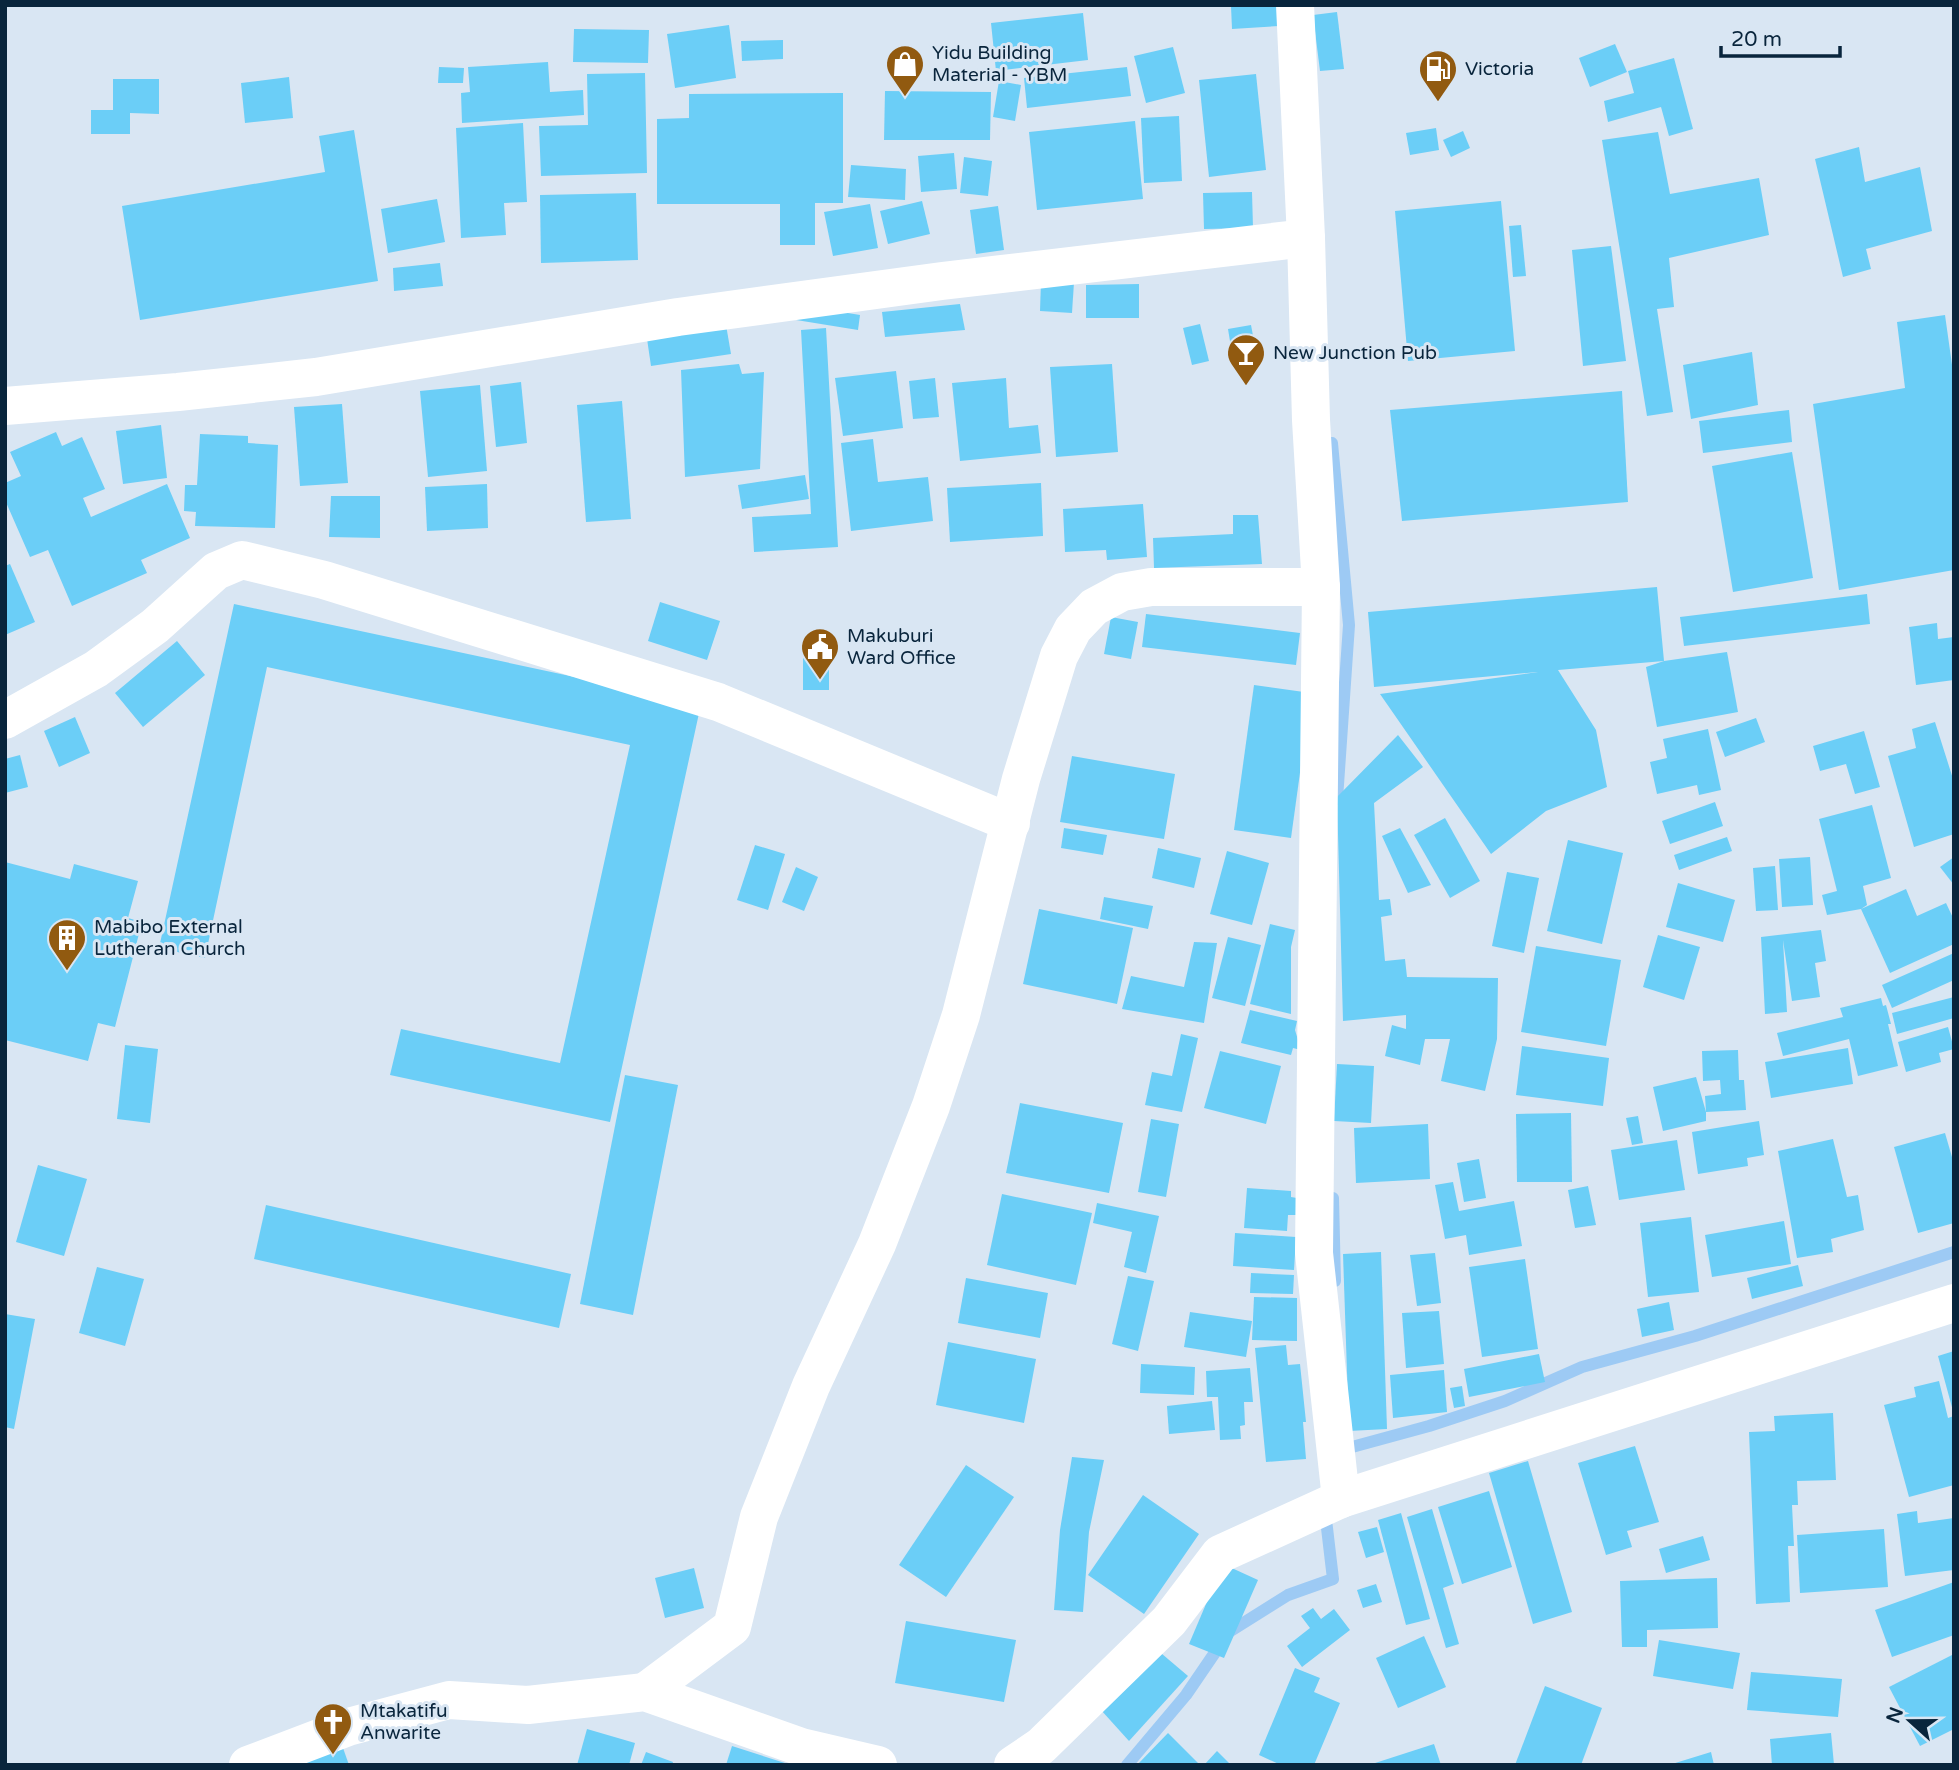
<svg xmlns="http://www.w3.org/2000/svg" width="1959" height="1770" viewBox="0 0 1959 1770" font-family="'Varela Round',sans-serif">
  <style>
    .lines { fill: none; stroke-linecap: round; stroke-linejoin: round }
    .stream { stroke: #9dcaf4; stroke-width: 12 }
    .building { fill: #6bcef7 }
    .minor { stroke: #fff; stroke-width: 38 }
    .labels { text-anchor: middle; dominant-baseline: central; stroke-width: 6; stroke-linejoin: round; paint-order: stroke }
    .poi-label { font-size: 19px; fill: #09253c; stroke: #d9e6f3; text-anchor: start }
  </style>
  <rect width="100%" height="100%" fill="#d9e6f3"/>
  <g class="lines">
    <g class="stream">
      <polyline points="1332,443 1349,625 1337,799"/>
      <polyline points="1333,1198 1335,1281"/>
      <polyline points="1341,1450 1429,1426 1505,1401 1582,1367 1695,1336 1954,1252"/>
      <polyline points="1127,1765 1186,1695 1229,1632 1288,1595 1333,1579 1325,1511"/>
    </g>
  </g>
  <g class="building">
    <polygon points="1278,5 1279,26 1232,29 1231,6"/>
    <polygon points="1337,12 1344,69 1320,71 1313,15"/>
    <polygon points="1083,13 1088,60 996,71 991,23"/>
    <polygon points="729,25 736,78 675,88 667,34"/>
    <polygon points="574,29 649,30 648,63 573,62"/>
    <polygon points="783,40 783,59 742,61 741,41"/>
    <polygon points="1615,44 1627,72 1590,87 1579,58"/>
    <polygon points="1173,47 1185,93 1146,103 1134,56"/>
    <polygon points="1674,58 1693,129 1669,136 1661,107 1608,122 1604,101 1634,93 1628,71"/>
    <polygon points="548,62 550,92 583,90 584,115 462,123 461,93 470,92 468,67"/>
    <polygon points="439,67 464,68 463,83 438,83"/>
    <polygon points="1127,67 1131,96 1027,108 1024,78"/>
    <polygon points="645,73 647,173 541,176 539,126 588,125 587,74"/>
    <polygon points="1256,74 1266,170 1209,177 1199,80"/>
    <polygon points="289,77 293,118 245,123 241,83"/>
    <polygon points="113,79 159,79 159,114 130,113 130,134 91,134 91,110 113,110"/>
    <polygon points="999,81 1021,85 1015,121 993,117"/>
    <polygon points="885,91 991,92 990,140 884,140"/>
    <polygon points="843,93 843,203 815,203 815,245 780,245 780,204 657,204 657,119 689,118 689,94"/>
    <polygon points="1179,116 1182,181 1144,183 1141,118"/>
    <polygon points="1135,121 1143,199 1037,210 1029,132"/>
    <polygon points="523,123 527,202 504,203 506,235 461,238 456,128"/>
    <polygon points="1436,128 1439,150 1410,155 1406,133"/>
    <polygon points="354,130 378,281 140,320 122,206 325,172 319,136"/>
    <polygon points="1463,131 1470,148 1451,157 1443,140"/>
    <polygon points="1658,132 1670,194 1759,178 1769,235 1669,258 1674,307 1657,309 1673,412 1647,416 1602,140"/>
    <polygon points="1859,147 1865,182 1920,167 1932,231 1866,249 1871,269 1843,277 1815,159"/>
    <polygon points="954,153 957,189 921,192 918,156"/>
    <polygon points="964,157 992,161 988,196 960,193"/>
    <polygon points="851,165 906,169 905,200 848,197"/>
    <polygon points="1252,192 1253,228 1204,229 1203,193"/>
    <polygon points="636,193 638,260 541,263 540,195"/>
    <polygon points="437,199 445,242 388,253 381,209"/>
    <polygon points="922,201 930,234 888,244 880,211"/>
    <polygon points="1501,201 1515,351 1408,361 1395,211"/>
    <polygon points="870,204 878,248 833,256 824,212"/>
    <polygon points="998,206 1004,250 976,254 970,210"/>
    <polygon points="1521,225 1526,276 1513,277 1509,226"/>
    <polygon points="1611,246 1626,361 1583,366 1572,250"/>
    <polygon points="440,263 443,286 394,291 393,268"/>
    <polygon points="1041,281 1074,282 1072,313 1040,311"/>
    <polygon points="1139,284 1139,318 1086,318 1086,285"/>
    <polygon points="793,304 860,315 858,330 790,319"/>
    <polygon points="960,304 965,330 885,337 882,312"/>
    <polygon points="1945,315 1954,379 1954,570 1839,590 1813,404 1905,388 1897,322"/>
    <polygon points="725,319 731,354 651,366 646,332"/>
    <polygon points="1200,324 1209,361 1192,365 1183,328"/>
    <polygon points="1251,325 1258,362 1234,366 1228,329"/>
    <polygon points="826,328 838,547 754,552 752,517 811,514 801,330"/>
    <polygon points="1752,352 1758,405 1691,419 1683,365"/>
    <polygon points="739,364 742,374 764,372 760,469 685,477 681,370"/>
    <polygon points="1112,364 1118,452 1056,457 1050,367"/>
    <polygon points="896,371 903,428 843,436 835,378"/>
    <polygon points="935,378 939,417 913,419 909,381"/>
    <polygon points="1006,378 1009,428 1038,425 1041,453 960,461 952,383"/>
    <polygon points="521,382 527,443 496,447 490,386"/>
    <polygon points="480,385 487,471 428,477 420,391"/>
    <polygon points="1622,391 1628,502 1402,521 1390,410"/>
    <polygon points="622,401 631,519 586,522 577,405"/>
    <polygon points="342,404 348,483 300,486 294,407"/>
    <polygon points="1789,410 1792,442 1703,453 1699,421"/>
    <polygon points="161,425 167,478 123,484 116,431"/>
    <polygon points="56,432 62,446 82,437 105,489 83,498 91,517 167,484 190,538 141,560 147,573 72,606 48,550 30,557 5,500 5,483 21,476 10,452"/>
    <polygon points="200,434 248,436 248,443 278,445 275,528 195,526 196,512 184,511 185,485 197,485"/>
    <polygon points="873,439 878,482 928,477 933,521 851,531 841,443"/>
    <polygon points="1792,452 1813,578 1733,592 1712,466"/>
    <polygon points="805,475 809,499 742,509 738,485"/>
    <polygon points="1041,483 1043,536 950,542 947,488"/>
    <polygon points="487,484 488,528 427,531 425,487"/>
    <polygon points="331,496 380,496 380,538 329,537"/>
    <polygon points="1143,504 1147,557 1107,560 1106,550 1065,552 1063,509"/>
    <polygon points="1233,515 1258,515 1262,564 1154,568 1153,538 1233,534"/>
    <polygon points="10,564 35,622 5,635 5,566"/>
    <polygon points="1657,587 1664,661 1558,670 1596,730 1607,787 1546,811 1491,854 1380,694 1538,672 1374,687 1368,612"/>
    <polygon points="1867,594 1870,624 1684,646 1680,617"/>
    <polygon points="660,602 720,621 707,660 648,641"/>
    <polygon points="234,604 701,704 610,1122 390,1075 401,1029 560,1063 630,745 267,667 205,958 159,948"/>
    <polygon points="1146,614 1300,633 1296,665 1142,647"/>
    <polygon points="1111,617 1138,622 1131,659 1104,654"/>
    <polygon points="1937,623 1938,639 1954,637 1954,680 1916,685 1909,627"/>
    <polygon points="177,641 205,675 143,727 115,693"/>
    <polygon points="1727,652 1738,712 1657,727 1646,667 1664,661"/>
    <rect x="803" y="656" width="26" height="34"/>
    <polygon points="1254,685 1311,693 1291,838 1234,830"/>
    <polygon points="75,717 90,753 59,767 44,731"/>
    <polygon points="1756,718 1765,742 1725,757 1716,732"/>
    <polygon points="1935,722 1954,782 1954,834 1914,847 1888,756 1916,748 1912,729"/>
    <polygon points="1708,729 1721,790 1699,795 1697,785 1657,794 1650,762 1667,758 1663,739"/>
    <polygon points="1864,731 1880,787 1855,794 1846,764 1820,771 1813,746"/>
    <polygon points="1398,735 1423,767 1374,803 1379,900 1390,899 1392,915 1381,917 1385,961 1405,959 1407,977 1498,978 1497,1039 1485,1091 1441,1081 1450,1039 1425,1039 1420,1065 1385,1056 1392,1025 1406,1029 1406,1015 1343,1021 1337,797"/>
    <polygon points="20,755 28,787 5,793 5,759"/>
    <polygon points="1072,756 1175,774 1164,839 1060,822"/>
    <polygon points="1715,802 1723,826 1670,844 1662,821"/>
    <polygon points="1872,805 1891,878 1863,886 1867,905 1861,909 1906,889 1917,916 1946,903 1954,920 1954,944 1890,973 1861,909 1827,915 1822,895 1837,891 1819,819"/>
    <polygon points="1445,818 1480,881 1450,898 1414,835"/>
    <polygon points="1064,828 1107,835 1103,855 1061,848"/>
    <polygon points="1400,828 1431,885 1408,893 1382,836"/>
    <polygon points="1727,837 1732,851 1679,870 1674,855"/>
    <polygon points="1568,840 1623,853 1602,944 1547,931"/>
    <polygon points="755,845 785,854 768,910 737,900"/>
    <polygon points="1158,848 1201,858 1194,888 1152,878"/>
    <polygon points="1227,851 1269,863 1252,925 1210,914"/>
    <polygon points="1810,857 1813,905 1782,907 1779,859"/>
    <polygon points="1954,857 1954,885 1940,867"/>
    <polygon points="5,862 70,879 74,864 138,881 128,918 142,922 115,1027 98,1023 88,1061 5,1040"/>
    <polygon points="1775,866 1778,910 1756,911 1753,868"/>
    <polygon points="796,867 818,877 804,911 782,902"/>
    <polygon points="1507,872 1539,878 1524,953 1492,946"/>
    <polygon points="1678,883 1735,900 1723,942 1666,927"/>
    <polygon points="1104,897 1153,906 1148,929 1100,919"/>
    <polygon points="1039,909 1133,928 1117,1004 1023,984"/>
    <polygon points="1270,924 1295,930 1291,947 1291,1014 1250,1004"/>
    <polygon points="1821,930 1826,961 1815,963 1820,997 1792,1001 1783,940 1787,1012 1765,1014 1761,937"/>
    <polygon points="1658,935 1700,947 1684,1000 1643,987"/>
    <polygon points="1228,937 1261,945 1245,1006 1212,998"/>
    <polygon points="1194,942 1217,943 1204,1023 1122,1009 1131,976 1184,987"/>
    <polygon points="1536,946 1621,960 1606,1046 1521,1032"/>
    <polygon points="1954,953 1954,980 1892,1008 1882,985"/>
    <polygon points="1954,997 1954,1018 1897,1034 1892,1013"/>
    <polygon points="1881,998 1883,1006 1886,1005 1891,1024 1888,1024 1898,1066 1858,1076 1849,1039 1783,1056 1777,1033 1843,1017 1840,1008"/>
    <polygon points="1250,1010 1297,1021 1295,1030 1301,1050 1293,1048 1291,1055 1241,1043"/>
    <polygon points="1948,1027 1954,1049 1939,1053 1941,1062 1906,1072 1898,1042"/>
    <polygon points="1181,1034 1198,1038 1182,1112 1145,1105 1152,1072 1172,1076"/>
    <polygon points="125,1045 158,1049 150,1123 117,1119"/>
    <polygon points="1522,1046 1609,1058 1603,1106 1516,1095"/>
    <polygon points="1848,1048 1853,1084 1771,1098 1765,1062"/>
    <polygon points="1738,1050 1739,1080 1744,1080 1746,1110 1706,1112 1705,1096 1721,1094 1720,1080 1703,1081 1702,1051"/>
    <polygon points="1220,1051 1281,1066 1266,1124 1204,1108"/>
    <polygon points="1337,1064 1374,1066 1371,1123 1334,1121"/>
    <polygon points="625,1075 678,1085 633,1315 580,1304"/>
    <polygon points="1696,1077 1706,1112 1706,1121 1663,1131 1653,1087"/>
    <polygon points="1020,1103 1123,1123 1109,1193 1006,1173"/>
    <polygon points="1571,1113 1572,1182 1517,1182 1516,1114"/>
    <polygon points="1638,1116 1643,1143 1632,1145 1626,1118"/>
    <polygon points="1151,1119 1179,1124 1166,1197 1138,1192"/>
    <polygon points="1759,1121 1764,1155 1747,1158 1748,1166 1698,1174 1692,1132"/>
    <polygon points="1428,1124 1430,1179 1356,1183 1354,1128"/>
    <polygon points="1945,1133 1954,1164 1954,1223 1918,1233 1894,1147"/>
    <polygon points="1833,1139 1847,1197 1858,1195 1864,1230 1831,1239 1833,1252 1797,1258 1778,1151"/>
    <polygon points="1677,1140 1685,1190 1619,1200 1611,1150"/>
    <polygon points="1479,1159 1486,1198 1464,1202 1457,1163"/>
    <polygon points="38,1165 87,1179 64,1256 16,1242"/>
    <polygon points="1453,1182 1459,1211 1514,1201 1522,1246 1469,1255 1466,1235 1445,1239 1435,1185"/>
    <polygon points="1588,1186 1596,1225 1575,1228 1568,1190"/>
    <polygon points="1247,1188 1291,1191 1291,1197 1297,1198 1296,1215 1288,1215 1287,1231 1244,1228"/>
    <polygon points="1002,1194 1092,1213 1076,1285 987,1265"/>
    <polygon points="1097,1203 1159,1216 1146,1273 1124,1267 1132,1232 1093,1223"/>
    <polygon points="266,1205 571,1274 559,1328 254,1259"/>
    <polygon points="1691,1217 1699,1292 1648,1297 1640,1223"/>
    <polygon points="1784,1221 1791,1264 1712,1277 1705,1235"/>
    <polygon points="1235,1233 1296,1237 1294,1270 1233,1266"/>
    <polygon points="1381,1252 1387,1429 1349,1431 1343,1254"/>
    <polygon points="1435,1253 1441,1303 1417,1306 1410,1255"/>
    <polygon points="1525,1259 1538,1349 1482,1357 1469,1267"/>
    <polygon points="1798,1265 1803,1286 1752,1299 1747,1278"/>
    <polygon points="97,1267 144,1279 125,1346 79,1333"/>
    <polygon points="1251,1273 1294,1275 1293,1294 1250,1293"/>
    <polygon points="1128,1276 1154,1281 1138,1351 1112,1344"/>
    <polygon points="966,1278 1048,1293 1040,1338 958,1323"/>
    <polygon points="1254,1297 1297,1298 1297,1341 1252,1340"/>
    <polygon points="1669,1302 1674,1330 1642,1337 1637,1309"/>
    <polygon points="1439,1311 1444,1364 1406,1368 1402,1313"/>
    <polygon points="1190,1312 1252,1321 1246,1357 1184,1347"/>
    <polygon points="5,1314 35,1319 14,1429 5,1427"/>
    <polygon points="948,1342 1036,1359 1024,1423 936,1405"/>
    <polygon points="1286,1345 1288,1365 1300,1364 1306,1422 1303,1422 1306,1459 1266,1462 1255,1348"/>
    <polygon points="1954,1351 1954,1411 1953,1411 1938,1356"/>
    <polygon points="1539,1354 1545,1382 1469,1397 1464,1369"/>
    <polygon points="1141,1364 1195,1367 1194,1395 1140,1393"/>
    <polygon points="1250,1368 1253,1402 1244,1402 1245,1425 1240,1426 1241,1439 1220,1440 1218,1397 1207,1397 1206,1371"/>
    <polygon points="1444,1370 1447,1412 1393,1418 1390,1375"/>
    <polygon points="1939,1381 1948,1418 1954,1416 1954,1485 1909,1497 1884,1405 1916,1397 1914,1387"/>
    <polygon points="1462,1386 1465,1406 1454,1408 1450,1388"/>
    <polygon points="1212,1401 1215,1430 1169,1434 1167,1406"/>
    <polygon points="1833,1413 1836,1480 1797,1481 1798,1505 1792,1505 1794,1546 1788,1546 1790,1602 1756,1604 1749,1432 1775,1431 1774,1416"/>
    <polygon points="1635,1446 1659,1522 1627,1531 1632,1547 1606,1555 1578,1463"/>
    <polygon points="1072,1457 1104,1460 1089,1532 1083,1612 1054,1610 1060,1530"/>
    <polygon points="1528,1461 1572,1612 1533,1624 1489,1473"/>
    <polygon points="966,1465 1014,1497 946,1597 899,1565"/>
    <polygon points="1489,1491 1512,1567 1462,1584 1438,1507"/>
    <polygon points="1143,1495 1199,1534 1144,1614 1088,1575"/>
    <polygon points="1432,1509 1454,1584 1443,1588 1459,1644 1446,1648 1407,1517"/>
    <polygon points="1917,1511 1918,1523 1954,1518 1954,1570 1905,1576 1897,1514"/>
    <polygon points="1401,1513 1430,1619 1406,1625 1378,1520"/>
    <polygon points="1377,1527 1384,1552 1366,1558 1358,1532"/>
    <polygon points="1884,1529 1888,1587 1800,1593 1797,1535"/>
    <polygon points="1703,1536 1710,1560 1666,1573 1659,1549"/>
    <polygon points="1223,1564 1258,1580 1224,1658 1189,1644"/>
    <polygon points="694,1568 704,1608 665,1618 655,1578"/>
    <polygon points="1717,1578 1718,1628 1647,1630 1647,1647 1622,1647 1620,1581"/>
    <polygon points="1954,1582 1954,1635 1892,1657 1875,1610"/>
    <polygon points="1376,1584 1382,1602 1363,1608 1357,1590"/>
    <polygon points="1313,1608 1321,1619 1334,1609 1350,1630 1302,1667 1287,1646 1310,1628 1301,1616"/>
    <polygon points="906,1621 1016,1640 1004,1702 895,1683"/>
    <polygon points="1424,1636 1446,1687 1398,1708 1376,1658"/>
    <polygon points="1659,1640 1740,1653 1733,1689 1653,1676"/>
    <polygon points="1155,1648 1188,1676 1129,1741 1101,1710"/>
    <polygon points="1954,1654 1954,1729 1920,1746 1889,1687"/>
    <polygon points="1295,1668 1320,1678 1314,1692 1340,1703 1314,1765 1281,1765 1259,1755"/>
    <polygon points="1751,1672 1842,1679 1838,1717 1747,1710"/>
    <polygon points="1545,1686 1602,1708 1581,1765 1515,1765"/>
    <polygon points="587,1729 635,1743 629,1765 577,1765"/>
    <polygon points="1168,1733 1200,1765 1137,1765"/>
    <polygon points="1831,1733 1834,1765 1772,1765 1770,1739"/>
    <polygon points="1434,1744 1441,1765 1372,1765 1372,1764"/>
    <polygon points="732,1746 788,1764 788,1765 726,1765"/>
    <polygon points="343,1748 349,1765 296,1765"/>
    <polygon points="1217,1751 1231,1765 1204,1765"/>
    <polygon points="646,1752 673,1762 672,1765 641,1765"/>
    <polygon points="1711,1752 1714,1765 1672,1765 1672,1764"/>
  </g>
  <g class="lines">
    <g class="minor">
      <polyline points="1295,5 1306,238 1311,420 1321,587 1314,1253 1341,1499"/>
      <polyline points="5,406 178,392 316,377 678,317 942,281 1306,238"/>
      <polyline points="5,720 96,669 155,626 216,571 242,560 324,580 718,702 1011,823"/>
      <polyline points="645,1692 732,1627 759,1517 811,1386 877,1244 931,1106 961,1015 1021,779 1059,656 1073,629 1094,607 1122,592 1151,587 1321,587"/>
      <polyline points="248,1765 348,1727 449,1700 528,1705 645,1692 801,1747 878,1765"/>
      <polyline points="1013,1765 1041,1746 1169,1621 1220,1554 1341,1499 1954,1303"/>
    </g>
  </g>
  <defs>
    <symbol id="shop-pin" viewBox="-11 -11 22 30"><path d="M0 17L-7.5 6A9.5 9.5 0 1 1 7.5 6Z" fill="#915a10" stroke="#d9e6f3"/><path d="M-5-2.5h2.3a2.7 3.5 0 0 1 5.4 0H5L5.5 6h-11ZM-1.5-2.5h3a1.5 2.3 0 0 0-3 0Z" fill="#fff"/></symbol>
    <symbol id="fuel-pin" viewBox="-11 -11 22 30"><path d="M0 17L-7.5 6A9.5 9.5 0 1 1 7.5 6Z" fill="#915a10" stroke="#d9e6f3"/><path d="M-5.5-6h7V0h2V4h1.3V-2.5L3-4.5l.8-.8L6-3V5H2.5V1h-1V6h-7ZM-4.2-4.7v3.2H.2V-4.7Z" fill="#fff"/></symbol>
    <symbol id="bar-pin" viewBox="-11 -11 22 30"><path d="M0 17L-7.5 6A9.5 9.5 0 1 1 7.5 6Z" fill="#915a10" stroke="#d9e6f3"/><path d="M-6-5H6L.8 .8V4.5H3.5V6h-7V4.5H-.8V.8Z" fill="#fff"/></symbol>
    <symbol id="civic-pin" viewBox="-11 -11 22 30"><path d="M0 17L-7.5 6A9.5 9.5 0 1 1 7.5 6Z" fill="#915a10" stroke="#d9e6f3"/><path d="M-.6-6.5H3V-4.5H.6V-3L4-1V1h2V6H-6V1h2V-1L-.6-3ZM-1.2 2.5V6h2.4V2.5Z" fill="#fff"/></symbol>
    <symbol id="building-pin" viewBox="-11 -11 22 30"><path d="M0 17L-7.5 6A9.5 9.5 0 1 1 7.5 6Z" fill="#915a10" stroke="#d9e6f3"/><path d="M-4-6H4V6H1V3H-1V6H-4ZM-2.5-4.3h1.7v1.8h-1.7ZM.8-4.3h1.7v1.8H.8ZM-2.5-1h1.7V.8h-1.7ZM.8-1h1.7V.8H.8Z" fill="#fff"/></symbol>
    <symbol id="church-pin" viewBox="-11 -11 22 30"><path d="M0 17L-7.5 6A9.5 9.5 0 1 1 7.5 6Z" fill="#915a10" stroke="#d9e6f3"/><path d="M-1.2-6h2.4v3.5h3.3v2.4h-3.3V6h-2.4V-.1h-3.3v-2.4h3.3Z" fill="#fff"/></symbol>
  </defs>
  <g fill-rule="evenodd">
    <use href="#shop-pin" x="883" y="42" width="44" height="60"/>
    <use href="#fuel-pin" x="1416" y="47" width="44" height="60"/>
    <use href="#bar-pin" x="1224" y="331" width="44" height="60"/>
    <use href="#civic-pin" x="798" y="625" width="44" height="60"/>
    <use href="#building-pin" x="45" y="916" width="44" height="60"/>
    <use href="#church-pin" x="311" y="1700" width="44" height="60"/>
  </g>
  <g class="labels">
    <g class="poi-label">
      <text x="932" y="53">Yidu Building<tspan x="932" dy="22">Material - YBM</tspan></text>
      <text x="1465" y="69">Victoria</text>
      <text x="1273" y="353">New Junction Pub</text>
      <text x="847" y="636">Makuburi<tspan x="847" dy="22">Ward Office</tspan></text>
      <text x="94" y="927">Mabibo External<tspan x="94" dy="22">Lutheran Church</tspan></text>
      <text x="360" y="1711">Mtakatifu<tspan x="360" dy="22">Anwarite</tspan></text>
    </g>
  </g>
  <rect width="1959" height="1770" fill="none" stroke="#09253c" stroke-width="14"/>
  <g transform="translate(1910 1721) rotate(291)" stroke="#d9e6f3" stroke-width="5" paint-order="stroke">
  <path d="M0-5L12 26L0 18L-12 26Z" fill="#09253c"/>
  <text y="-10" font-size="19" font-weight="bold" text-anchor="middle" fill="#09253c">N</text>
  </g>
  <path d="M1721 46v10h119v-10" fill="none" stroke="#09253c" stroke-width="3.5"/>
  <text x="1731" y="46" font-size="21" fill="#09253c" stroke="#d9e6f3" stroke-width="5" paint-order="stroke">20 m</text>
</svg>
